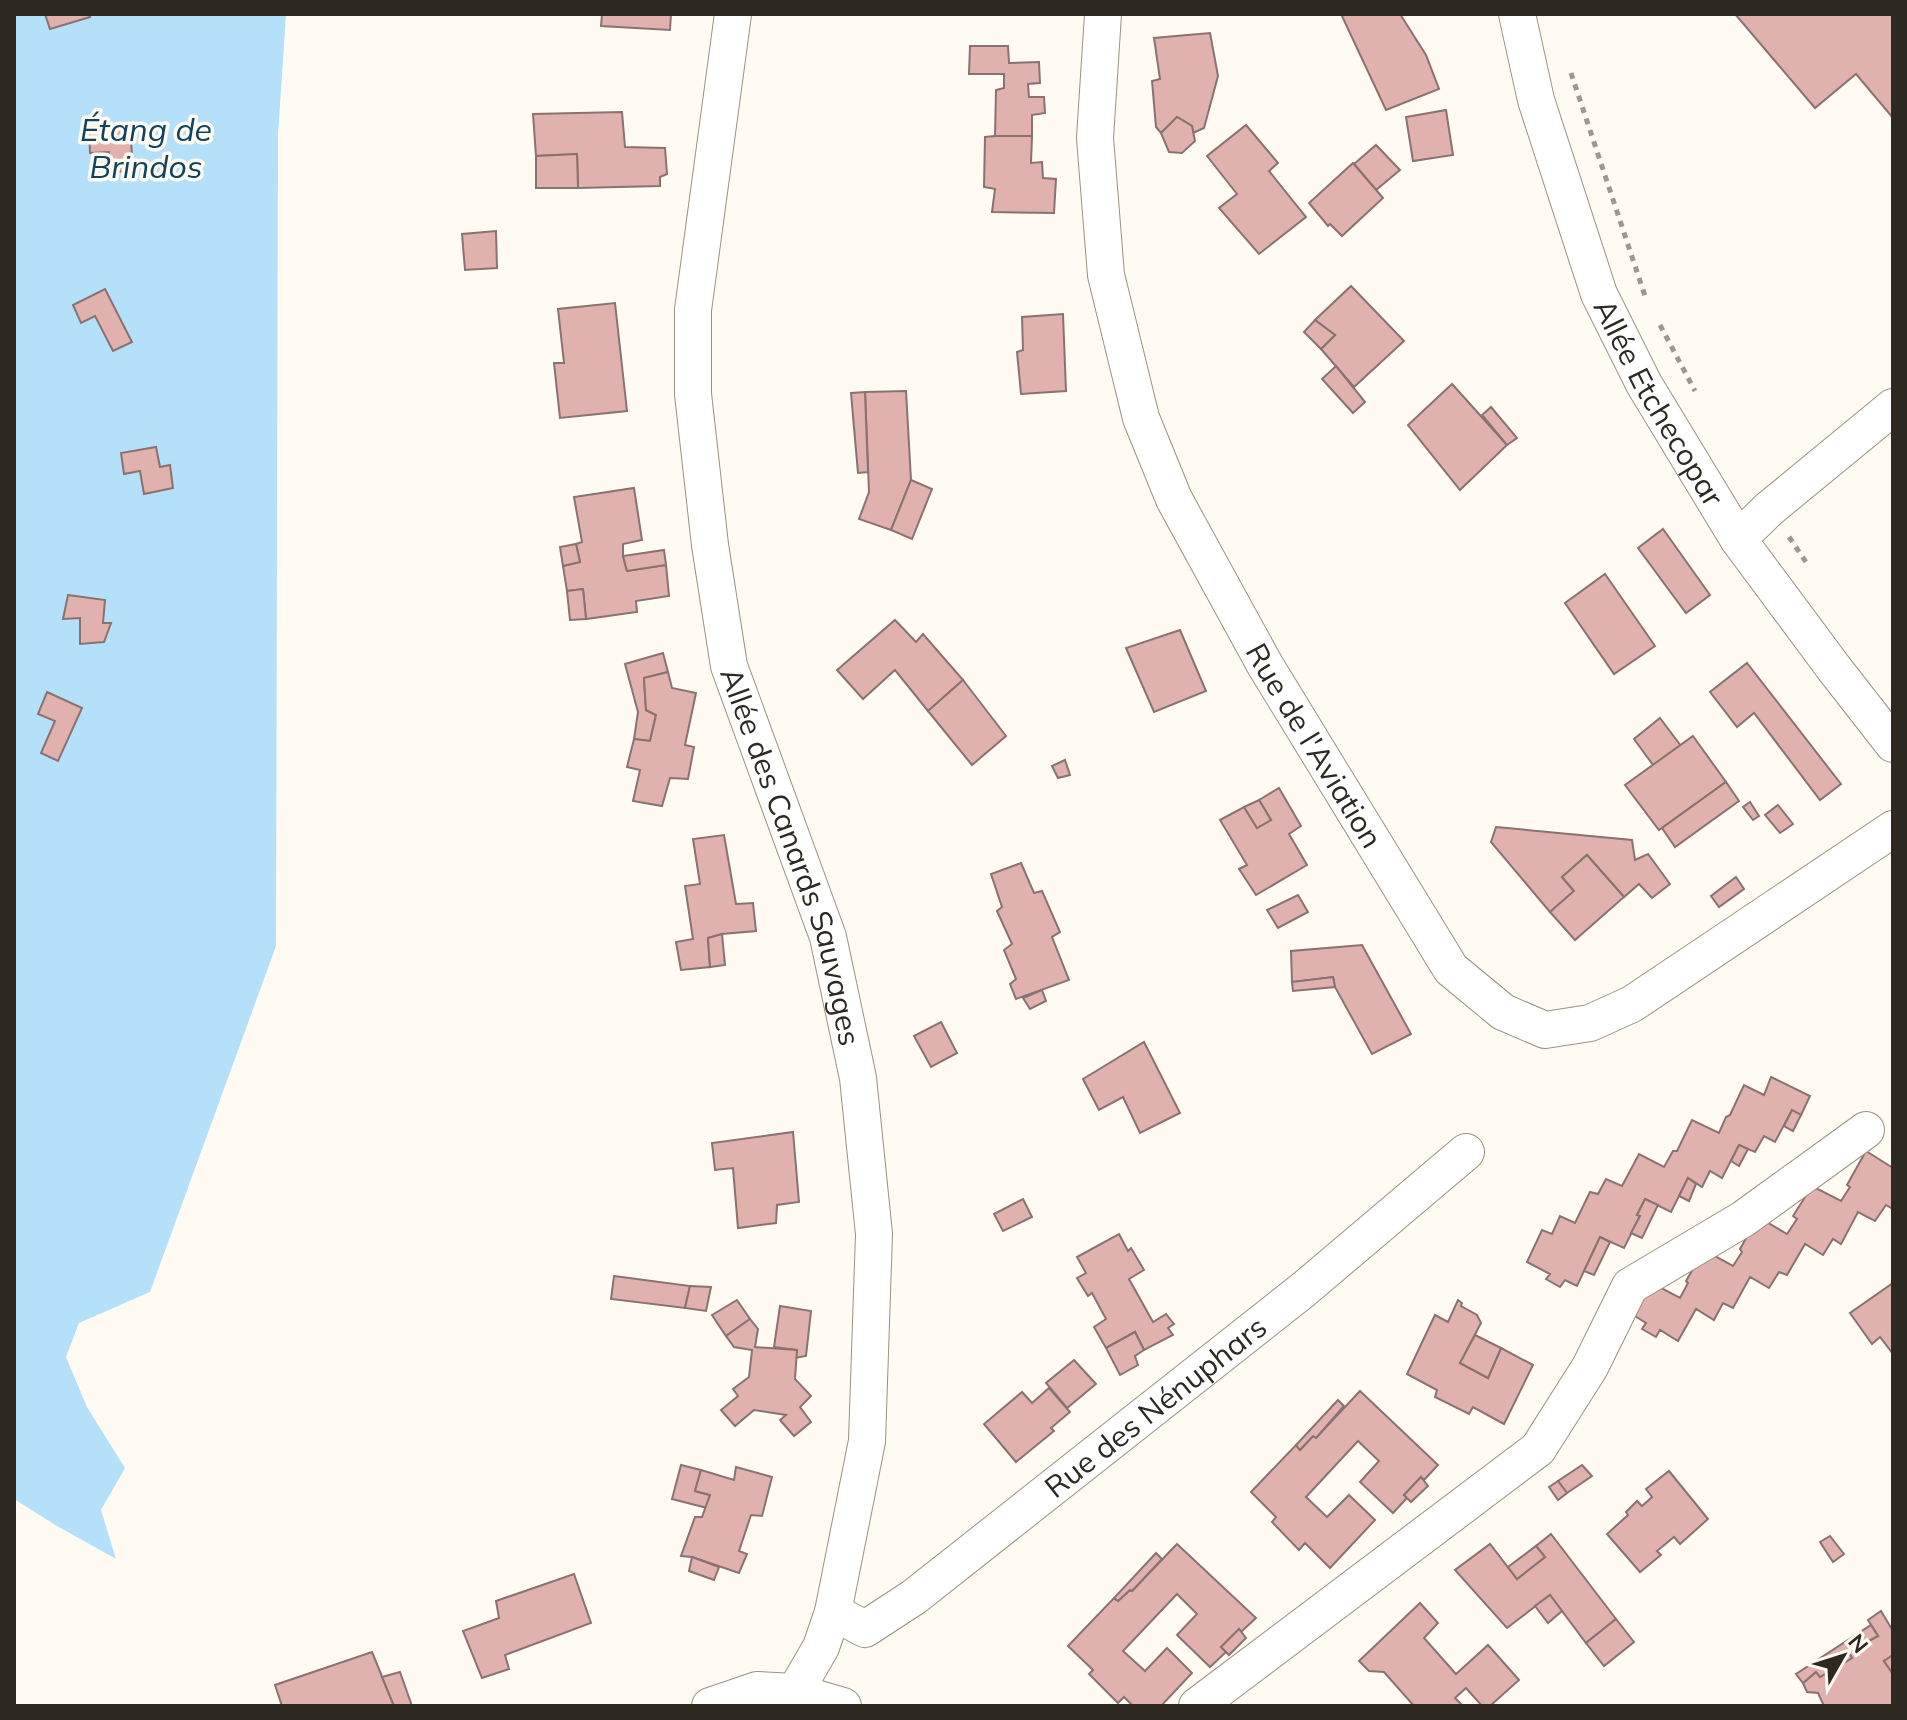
<svg xmlns="http://www.w3.org/2000/svg" width="1907" height="1720" viewBox="0 0 1907 1720" font-family="Mulish,sans-serif">
  <style>
    .water { fill: #b5e0fa }
    .building { fill: #e1b1ae; stroke: #897271; stroke-width: 2 }
    .lines { fill: none; stroke-linecap: round; stroke-linejoin: round }
    .minor-casing { stroke: #9b927f; stroke-width: 38 }
    .path { stroke: #9c9890; stroke-width: 5; stroke-dasharray: 6 6; stroke-linecap: butt }
    .minor { stroke: #fff; stroke-width: 36 }
    .labels { text-anchor: middle; dominant-baseline: central; stroke-width: 7; stroke-linejoin: round; paint-order: stroke }
    .street-label { font-size: 30px; fill: #2d2921; stroke: #fffbf3 }
    .water-label { font-size: 32px; font-style: italic; fill: #0e445e; stroke: #fffbf3 }
  </style>
  <rect width="100%" height="100%" fill="#fffbf3"/>
  <polygon class="water" points="14,14 286,14 278,135 276,946 150,1292 79,1323 66,1357 87,1407 125,1468 101,1510 116,1559 57,1526 14,1499"/>
  <g class="building">
    <polygon points="45,14 89,14 90,17 50,29"/>
    <polygon points="602,14 671,14 670,30 601,26"/>
    <polygon points="1341,14 1400,14 1426,55 1439,89 1386,110"/>
    <polygon points="1735,14 1893,14 1893,118 1856,74 1815,108"/>
    <polygon points="1210,33 1218,76 1204,128 1193,133 1192,126 1177,117 1161,133 1156,127 1152,81 1160,79 1154,38"/>
    <polygon points="970,46 1008,46 1009,63 1039,62 1040,83 1028,84 1029,97 1044,97 1045,113 1032,115 1032,136 995,136 996,90 1004,88 1004,74 969,74"/>
    <polygon points="1446,110 1453,155 1413,161 1406,117"/>
    <polygon points="622,112 625,147 665,148 667,174 660,177 660,186 578,188 577,154 536,156 533,114"/>
    <polygon points="1177,117 1192,126 1195,141 1182,153 1169,152 1161,133"/>
    <polygon points="1246,125 1278,163 1269,171 1306,217 1259,254 1219,208 1237,194 1207,156"/>
    <polygon points="130,126 133,171 110,172 109,152 90,153 89,129"/>
    <polygon points="995,136 1032,136 1031,163 1042,162 1043,178 1056,179 1054,213 992,212 995,189 984,187 985,137"/>
    <polygon points="1376,145 1400,170 1376,190 1354,164"/>
    <polygon points="577,154 578,188 536,188 536,156"/>
    <polygon points="1353,163 1383,198 1342,236 1330,224 1328,226 1309,203"/>
    <polygon points="496,231 497,268 465,270 462,234"/>
    <polygon points="1351,286 1404,341 1354,387 1321,349 1335,335 1315,320"/>
    <polygon points="105,289 132,342 113,351 95,316 81,323 73,305"/>
    <polygon points="615,303 627,411 560,418 554,363 564,363 558,309"/>
    <polygon points="1063,314 1066,391 1021,394 1017,352 1023,350 1022,317"/>
    <polygon points="1315,320 1335,335 1321,349 1304,332"/>
    <polygon points="1336,366 1365,402 1353,413 1322,379"/>
    <polygon points="1452,384 1507,445 1460,490 1408,425"/>
    <polygon points="906,391 911,480 891,530 859,519 869,492 865,392"/>
    <polygon points="865,392 868,472 858,473 851,393"/>
    <polygon points="1491,407 1517,438 1507,445 1482,415"/>
    <polygon points="156,447 160,467 170,465 173,488 144,494 140,471 124,474 121,453"/>
    <polygon points="911,480 932,489 912,539 891,530"/>
    <polygon points="634,488 642,540 623,544 623,556 627,571 666,565 669,596 636,601 637,612 586,619 583,589 567,591 563,566 580,562 576,544 582,542 574,497"/>
    <polygon points="1663,529 1710,595 1686,613 1638,548"/>
    <polygon points="576,544 580,562 563,566 560,547"/>
    <polygon points="664,550 666,565 627,571 623,556"/>
    <polygon points="1605,574 1655,646 1614,674 1565,603"/>
    <polygon points="583,589 586,619 570,620 567,591"/>
    <polygon points="68,595 105,600 103,623 111,623 104,642 80,644 80,618 63,619"/>
    <polygon points="895,620 916,642 923,634 963,680 928,711 895,670 863,699 837,670"/>
    <polygon points="1180,630 1206,691 1154,712 1126,648"/>
    <polygon points="663,653 668,672 644,678 646,710 656,715 650,741 634,739 638,712 625,664"/>
    <polygon points="1747,663 1841,784 1820,800 1754,713 1737,727 1710,692"/>
    <polygon points="668,672 672,688 696,693 685,745 694,747 688,779 670,778 662,806 633,801 640,770 627,767 634,739 650,741 656,715 646,710 644,678"/>
    <polygon points="963,680 1006,736 972,765 928,711"/>
    <polygon points="47,692 82,708 58,761 41,753 55,721 38,714"/>
    <polygon points="1660,718 1681,746 1653,765 1634,739"/>
    <polygon points="1693,736 1726,782 1659,830 1625,785"/>
    <polygon points="1065,760 1070,775 1058,778 1052,766"/>
    <polygon points="1726,782 1739,801 1675,847 1662,828"/>
    <polygon points="1279,788 1301,826 1289,834 1307,865 1256,895 1239,869 1247,865 1220,820 1244,807 1257,828 1271,820 1259,800"/>
    <polygon points="1259,800 1271,820 1257,828 1244,807"/>
    <polygon points="1750,802 1759,816 1753,820 1743,807"/>
    <polygon points="1778,805 1793,824 1780,833 1765,815"/>
    <polygon points="1496,827 1632,840 1635,860 1648,854 1670,884 1652,898 1639,884 1624,897 1587,855 1562,877 1574,891 1550,912 1491,842"/>
    <polygon points="724,835 736,904 753,903 756,931 722,934 708,938 710,967 681,970 676,942 693,939 685,886 700,884 693,839"/>
    <polygon points="1587,855 1624,897 1575,940 1550,912 1574,891 1562,877"/>
    <polygon points="1021,863 1034,893 1042,891 1060,932 1052,937 1069,980 1016,999 1010,984 1016,979 1004,950 1012,944 997,911 1002,907 991,874"/>
    <polygon points="1736,877 1744,889 1719,907 1711,896"/>
    <polygon points="1298,895 1308,912 1278,928 1267,910"/>
    <polygon points="722,934 725,965 710,967 708,938"/>
    <polygon points="1362,945 1411,1034 1372,1054 1335,987 1333,977 1292,982 1291,951"/>
    <polygon points="1333,977 1335,987 1293,991 1292,982"/>
    <polygon points="1042,990 1046,1001 1030,1009 1023,998"/>
    <polygon points="941,1022 957,1053 931,1067 914,1036"/>
    <polygon points="1144,1042 1180,1113 1140,1133 1123,1097 1099,1110 1083,1079"/>
    <polygon points="1771,1077 1810,1096 1801,1115 1792,1110 1775,1142 1764,1136 1755,1152 1739,1145 1722,1178 1710,1171 1702,1187 1688,1178 1671,1212 1645,1199 1637,1215 1640,1216 1624,1248 1600,1237 1577,1286 1565,1280 1560,1287 1546,1279 1550,1274 1527,1262 1542,1230 1552,1234 1560,1216 1575,1223 1590,1192 1598,1194 1606,1179 1622,1186 1639,1154 1664,1167 1673,1151 1677,1151 1692,1120 1719,1133 1726,1117 1730,1115 1744,1085 1764,1095"/>
    <polygon points="1792,1110 1801,1115 1793,1131 1784,1126"/>
    <polygon points="793,1132 799,1202 777,1205 776,1223 738,1228 733,1168 715,1170 712,1143"/>
    <polygon points="1739,1145 1748,1149 1739,1166 1731,1161"/>
    <polygon points="1866,1151 1893,1168 1893,1209 1886,1205 1875,1221 1858,1212 1841,1244 1833,1239 1823,1255 1805,1244 1787,1275 1779,1272 1769,1288 1750,1277 1733,1308 1723,1303 1714,1320 1696,1309 1678,1341 1660,1330 1656,1337 1642,1329 1646,1323 1630,1313 1650,1282 1680,1298 1688,1283 1686,1281 1704,1250 1733,1266 1742,1252 1740,1249 1758,1217 1787,1234 1797,1219 1793,1216 1812,1186 1841,1201 1850,1187 1847,1185"/>
    <polygon points="1688,1178 1696,1184 1689,1201 1679,1196"/>
    <polygon points="1023,1199 1032,1217 1003,1231 994,1214"/>
    <polygon points="1645,1199 1658,1205 1642,1238 1631,1233 1640,1216 1637,1215"/>
    <polygon points="1119,1234 1128,1251 1131,1248 1144,1270 1129,1279 1153,1322 1166,1314 1174,1324 1168,1328 1173,1335 1144,1350 1135,1332 1106,1348 1094,1327 1106,1319 1092,1293 1088,1296 1077,1278 1086,1273 1077,1257"/>
    <polygon points="1600,1237 1610,1242 1594,1275 1584,1271"/>
    <polygon points="614,1276 690,1286 685,1308 611,1299"/>
    <polygon points="1893,1283 1893,1354 1880,1337 1872,1344 1850,1313"/>
    <polygon points="690,1286 711,1287 706,1311 685,1308"/>
    <polygon points="737,1300 750,1319 726,1336 712,1315"/>
    <polygon points="1458,1300 1462,1303 1461,1306 1477,1315 1481,1323 1460,1363 1488,1378 1501,1348 1533,1365 1504,1424 1473,1407 1469,1414 1435,1397 1437,1390 1407,1374 1435,1315 1448,1322"/>
    <polygon points="780,1306 811,1311 806,1356 795,1358 797,1350 774,1347"/>
    <polygon points="750,1319 758,1329 755,1347 797,1350 795,1379 811,1396 800,1407 811,1422 794,1436 780,1420 786,1415 754,1410 735,1426 721,1410 738,1396 733,1389 749,1377 752,1350 734,1347 726,1336"/>
    <polygon points="1135,1332 1144,1350 1135,1356 1138,1365 1120,1375 1106,1348"/>
    <polygon points="1475,1335 1501,1348 1488,1378 1460,1363"/>
    <polygon points="1074,1360 1096,1384 1067,1408 1046,1383"/>
    <polygon points="1049,1388 1070,1412 1051,1428 1054,1431 1016,1462 984,1424 1022,1392 1032,1403"/>
    <polygon points="1360,1391 1438,1465 1424,1480 1421,1477 1404,1495 1407,1498 1393,1513 1360,1482 1379,1461 1358,1441 1306,1497 1327,1517 1349,1495 1375,1520 1330,1568 1305,1543 1299,1550 1272,1522 1276,1517 1251,1492 1296,1445 1300,1450 1313,1436 1316,1438"/>
    <polygon points="1338,1400 1344,1406 1316,1438 1313,1436 1300,1450 1296,1445"/>
    <polygon points="681,1465 701,1470 695,1491 710,1495 707,1508 672,1499"/>
    <polygon points="1582,1465 1592,1476 1567,1493 1558,1481"/>
    <polygon points="736,1467 772,1477 762,1516 751,1515 739,1551 747,1554 739,1573 692,1557 681,1556 695,1517 702,1517 710,1495 695,1491 701,1470 734,1480"/>
    <polygon points="1669,1471 1708,1519 1680,1544 1674,1537 1657,1551 1661,1555 1640,1572 1607,1534 1628,1515 1626,1512 1637,1501 1642,1506 1652,1497 1646,1489"/>
    <polygon points="1421,1477 1428,1486 1411,1502 1404,1495"/>
    <polygon points="1558,1481 1567,1493 1558,1500 1549,1487"/>
    <polygon points="1551,1534 1616,1619 1586,1643 1550,1595 1507,1628 1455,1570 1490,1544 1517,1579 1545,1557 1536,1546"/>
    <polygon points="1830,1536 1844,1554 1833,1562 1820,1542"/>
    <polygon points="1177,1544 1256,1618 1241,1632 1239,1629 1221,1647 1226,1652 1210,1667 1177,1635 1197,1614 1177,1594 1123,1651 1145,1671 1167,1648 1192,1673 1161,1706 1133,1706 1124,1697 1118,1703 1089,1674 1093,1670 1068,1646 1114,1598 1118,1601 1130,1590 1132,1591"/>
    <polygon points="1536,1546 1545,1557 1517,1579 1508,1567"/>
    <polygon points="1156,1553 1162,1559 1132,1591 1130,1590 1118,1601 1114,1598"/>
    <polygon points="692,1557 719,1567 714,1580 689,1571"/>
    <polygon points="574,1574 591,1623 505,1655 509,1669 482,1678 463,1631 499,1618 496,1601"/>
    <polygon points="1550,1595 1562,1611 1548,1623 1535,1606"/>
    <polygon points="1420,1603 1438,1623 1424,1638 1456,1674 1488,1645 1519,1680 1490,1706 1482,1706 1466,1688 1455,1698 1461,1704 1459,1706 1414,1706 1384,1672 1369,1671 1359,1661"/>
    <polygon points="1881,1611 1893,1631 1893,1655 1884,1661 1893,1674 1893,1706 1824,1706 1818,1693 1807,1692 1803,1683 1816,1672 1820,1677 1852,1658 1848,1652 1878,1636 1868,1620"/>
    <polygon points="1616,1619 1634,1642 1604,1666 1586,1643"/>
    <polygon points="1871,1625 1878,1636 1848,1652 1852,1658 1820,1677 1816,1672 1803,1683 1796,1674"/>
    <polygon points="1239,1629 1246,1638 1229,1655 1221,1647"/>
    <polygon points="372,1652 394,1706 282,1706 275,1685"/>
    <polygon points="1893,1655 1893,1674 1884,1661"/>
    <polygon points="400,1672 412,1706 394,1706 382,1677"/>
  </g>
  <g class="lines">
    <defs>
      <g id="minor">
        <path id="s1" d="M 733,14 L 693,310 L 693,394 L 710,545 L 729,666 L 828,937 L 858,1078 L 874,1234 L 867,1441 L 833,1612 L 821,1647 L 795,1692"/>
        <path id="s2" d="M 1103,14 L 1095,138 L 1106,275 L 1141,418 L 1174,499 L 1265,665 L 1451,969 L 1503,1012 L 1545,1030 L 1590,1023 L 1632,1004 L 1893,829"/>
        <path id="s3" d="M 1517,14 L 1536,100 L 1599,294 L 1644,384 L 1738,539 L 1833,667 L 1893,744"/>
        <polyline points="1738,539 1769,509 1893,407"/>
        <path id="s4" d="M 833,1612 L 865,1629 L 914,1597 L 1303,1290 L 1466,1152"/>
        <polyline points="710,1706 757,1690 795,1692 843,1706"/>
        <polyline points="1197,1706 1538,1449 1590,1367 1630,1286 1743,1219 1866,1130"/>
      </g>
    </defs>
    <use href="#minor" class="minor-casing"/>
    <g class="path">
      <polyline points="1571,73 1646,299"/>
      <polyline points="1660,325 1695,391"/>
      <polyline points="1789,537 1806,562"/>
    </g>
    <use href="#minor" class="minor"/>
  </g>
  <g class="labels">
    <g class="street-label">
      <text stroke="none"><textPath href="#s3" startOffset="416">Allée Etchecopar</textPath></text>
      <text stroke="none"><textPath href="#s2" startOffset="780">Rue de l'Aviation</textPath></text>
      <text stroke="none"><textPath href="#s1" startOffset="858">Allée des Canards Sauvages</textPath></text>
      <text stroke="none"><textPath href="#s4" startOffset="402">Rue des Nénuphars</textPath></text>
    </g>
    <g class="water-label">
      <text x="146" y="129">Étang de<tspan x="146" dy="37">Brindos</tspan></text>
    </g>
  </g>
  <rect width="1907" height="1720" fill="none" stroke="#2d2921" stroke-width="32"/>
  <g transform="translate(1843 1656) rotate(51)" stroke="#fffbf3" stroke-width="6" paint-order="stroke">
  <path d="M0-6L14 30L0 20L-14 30Z" fill="#2d2921"/>
  <text y="-12" font-size="22" font-weight="bold" text-anchor="middle" fill="#2d2921">N</text>
  </g>
</svg>
